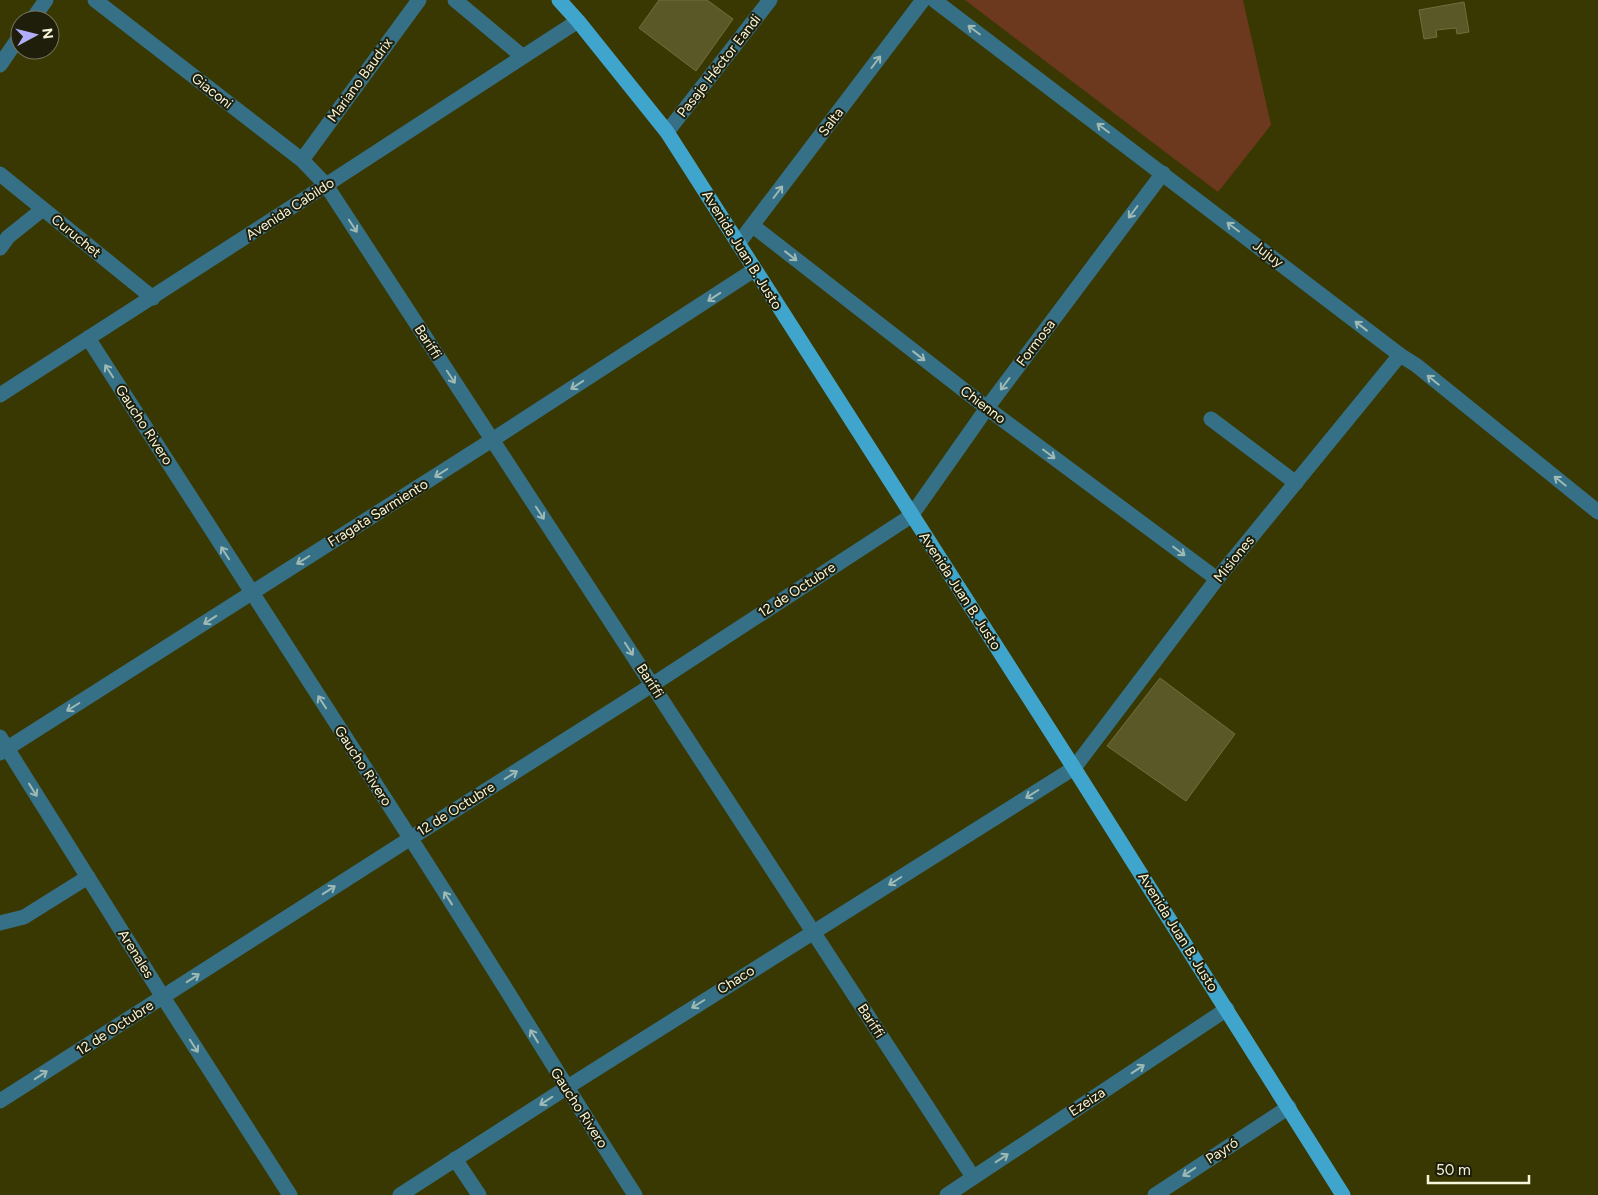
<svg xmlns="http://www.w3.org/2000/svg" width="1598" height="1195" viewBox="0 0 1598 1195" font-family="Figtree,sans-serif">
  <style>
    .green { fill: #6c391e }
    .building { fill: #5a5827; stroke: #706f3d }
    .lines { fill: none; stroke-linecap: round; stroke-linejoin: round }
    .minor { stroke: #357087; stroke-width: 15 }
    .major { stroke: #40a5cc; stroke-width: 15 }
    .oneway { stroke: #9fbab5 }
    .labels { text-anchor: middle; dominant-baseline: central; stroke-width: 4; stroke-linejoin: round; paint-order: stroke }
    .street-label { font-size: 14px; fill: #f6f6db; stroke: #1f1e0a }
  </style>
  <rect width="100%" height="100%" fill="#3a3802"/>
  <polygon class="green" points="965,0 1243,0 1271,125 1218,192"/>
  <g class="building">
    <polygon points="659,0 707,0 733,19 696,71 639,28"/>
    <polygon points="1464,2 1469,32 1457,34 1456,28 1436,30 1437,37 1424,39 1419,10"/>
    <polygon points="1160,678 1235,734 1186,801 1107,746"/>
  </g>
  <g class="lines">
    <g class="minor">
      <polyline points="95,0 302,160 326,185 973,1177"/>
      <polyline points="455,0 522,56"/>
      <polyline points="934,0 1400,355 1416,365 1598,512"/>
      <polyline points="32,20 46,0"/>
      <polyline points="0,65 20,36"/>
      <polyline points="667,132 770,0"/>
      <polyline points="302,160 419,0"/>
      <polyline points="0,174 153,298"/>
      <polyline points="753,226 987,408 1217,579"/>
      <polyline points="738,244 923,0"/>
      <polyline points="0,248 8,237 43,209"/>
      <path d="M 88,338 C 195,505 303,670 409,836 C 486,955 559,1076 635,1195"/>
      <polyline points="0,395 326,185 578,21"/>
      <polyline points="1211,419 1296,483"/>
      <polyline points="0,737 163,997 290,1195"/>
      <polyline points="0,753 492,440 754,270"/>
      <polyline points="0,923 24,917 88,877"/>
      <polyline points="0,1101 411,838 652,685 911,516 987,408 1163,173"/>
      <polyline points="455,1159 479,1195"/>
      <polyline points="400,1195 566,1088 1074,768 1217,579 1400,355"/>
      <polyline points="947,1195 1227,1009"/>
      <polyline points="1155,1195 1289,1107"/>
    </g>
    <polyline class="major" points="559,0 578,21 667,132 1074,768 1343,1195"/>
  </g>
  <defs><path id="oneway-shaft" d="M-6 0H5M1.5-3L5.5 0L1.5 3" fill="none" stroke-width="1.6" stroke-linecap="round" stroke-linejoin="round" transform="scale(1.25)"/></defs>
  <g class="oneway">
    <use href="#oneway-shaft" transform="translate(974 30) rotate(-143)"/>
    <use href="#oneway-shaft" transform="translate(876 62) rotate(-53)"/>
    <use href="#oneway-shaft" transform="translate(1103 128) rotate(-143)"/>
    <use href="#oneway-shaft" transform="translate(778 192) rotate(-53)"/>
    <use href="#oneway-shaft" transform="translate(1133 212) rotate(127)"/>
    <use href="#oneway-shaft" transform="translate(353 226) rotate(57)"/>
    <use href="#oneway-shaft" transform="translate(1233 227) rotate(-143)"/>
    <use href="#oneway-shaft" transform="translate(791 256) rotate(38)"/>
    <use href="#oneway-shaft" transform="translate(714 297) rotate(147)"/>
    <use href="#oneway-shaft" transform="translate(1361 326) rotate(-142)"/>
    <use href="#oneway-shaft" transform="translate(919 356) rotate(38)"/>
    <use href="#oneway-shaft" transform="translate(109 371) rotate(-123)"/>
    <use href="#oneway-shaft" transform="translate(451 377) rotate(57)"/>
    <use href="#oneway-shaft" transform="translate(1433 380) rotate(-141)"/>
    <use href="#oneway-shaft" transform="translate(1005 384) rotate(127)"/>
    <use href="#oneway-shaft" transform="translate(577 385) rotate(147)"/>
    <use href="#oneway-shaft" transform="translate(1049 454) rotate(37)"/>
    <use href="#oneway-shaft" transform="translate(441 473) rotate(148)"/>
    <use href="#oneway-shaft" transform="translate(1560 481) rotate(-141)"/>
    <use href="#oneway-shaft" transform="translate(540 513) rotate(57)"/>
    <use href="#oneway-shaft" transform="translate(1179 551) rotate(37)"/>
    <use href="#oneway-shaft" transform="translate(225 553) rotate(-123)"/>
    <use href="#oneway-shaft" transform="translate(303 560) rotate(148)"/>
    <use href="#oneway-shaft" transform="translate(210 620) rotate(147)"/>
    <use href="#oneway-shaft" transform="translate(629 649) rotate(57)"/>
    <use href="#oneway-shaft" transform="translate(322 702) rotate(-123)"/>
    <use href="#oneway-shaft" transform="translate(73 707) rotate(148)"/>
    <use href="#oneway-shaft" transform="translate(511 775) rotate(-32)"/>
    <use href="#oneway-shaft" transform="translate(33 790) rotate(58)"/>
    <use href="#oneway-shaft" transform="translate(1032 794) rotate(148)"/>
    <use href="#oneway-shaft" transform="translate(895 881) rotate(148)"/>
    <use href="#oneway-shaft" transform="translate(329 890) rotate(-33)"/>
    <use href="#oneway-shaft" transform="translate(448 898) rotate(-122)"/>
    <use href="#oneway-shaft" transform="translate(193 978) rotate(-33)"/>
    <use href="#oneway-shaft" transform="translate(698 1004) rotate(148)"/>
    <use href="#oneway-shaft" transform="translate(534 1036) rotate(-122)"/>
    <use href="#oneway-shaft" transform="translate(194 1046) rotate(57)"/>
    <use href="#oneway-shaft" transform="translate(1138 1069) rotate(-33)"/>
    <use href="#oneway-shaft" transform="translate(41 1075) rotate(-33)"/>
    <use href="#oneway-shaft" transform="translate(546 1101) rotate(147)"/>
    <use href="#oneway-shaft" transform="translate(1002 1158) rotate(-33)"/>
    <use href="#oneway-shaft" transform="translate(1189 1172) rotate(147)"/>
  </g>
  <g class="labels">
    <g class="street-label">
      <text transform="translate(719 66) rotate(-52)">Pasaje Héctor Eandi</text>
      <text transform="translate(360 80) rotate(-54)">Mariano Baudrix</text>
      <text transform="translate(212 91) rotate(38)">Giaconi</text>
      <text transform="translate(831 122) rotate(-53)">Salta</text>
      <text transform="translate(290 209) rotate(-33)">Avenida Cabildo</text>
      <text transform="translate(76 236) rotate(39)">Curuchet</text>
      <text transform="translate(742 250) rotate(58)">Avenida Juan B. Justo</text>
      <text transform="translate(1268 254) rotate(37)">Jujuy</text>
      <text transform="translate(428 342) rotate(57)">Bariffi</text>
      <text transform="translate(1036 343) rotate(-53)">Formosa</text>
      <text transform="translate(983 405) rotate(37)">Chienno</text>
      <text transform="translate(144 425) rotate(57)">Gaucho Rivero</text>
      <text transform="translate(378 513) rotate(-32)">Fragata Sarmiento</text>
      <text transform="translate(1234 559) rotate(-51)">Misiones</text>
      <text transform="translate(797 590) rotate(-33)">12 de Octubre</text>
      <text transform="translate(960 591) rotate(57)">Avenida Juan B. Justo</text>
      <text transform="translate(650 681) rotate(57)">Bariffi</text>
      <text transform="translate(363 766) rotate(57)">Gaucho Rivero</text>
      <text transform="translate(456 809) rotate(-32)">12 de Octubre</text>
      <text transform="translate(1178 932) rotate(58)">Avenida Juan B. Justo</text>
      <text transform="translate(136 954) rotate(58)">Arenales</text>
      <text transform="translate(736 980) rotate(-32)">Chaco</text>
      <text transform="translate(871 1021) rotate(57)">Bariffi</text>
      <text transform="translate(115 1028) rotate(-33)">12 de Octubre</text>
      <text transform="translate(1087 1102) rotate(-33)">Ezeiza</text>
      <text transform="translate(579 1108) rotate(57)">Gaucho Rivero</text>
      <text transform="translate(1222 1151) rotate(-33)">Payró</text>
    </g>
  </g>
  <g transform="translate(35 35) rotate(83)"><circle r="24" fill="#1f1e0a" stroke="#75745e"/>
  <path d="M0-4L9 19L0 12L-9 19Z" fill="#b2adf9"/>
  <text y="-8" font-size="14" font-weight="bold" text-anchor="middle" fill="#f6f6db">N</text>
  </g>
  <path d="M1428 1175v8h101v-8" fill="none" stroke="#f6f6db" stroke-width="2.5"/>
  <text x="1436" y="1175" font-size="15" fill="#f6f6db" stroke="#1f1e0a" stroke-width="4" paint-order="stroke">50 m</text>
</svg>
